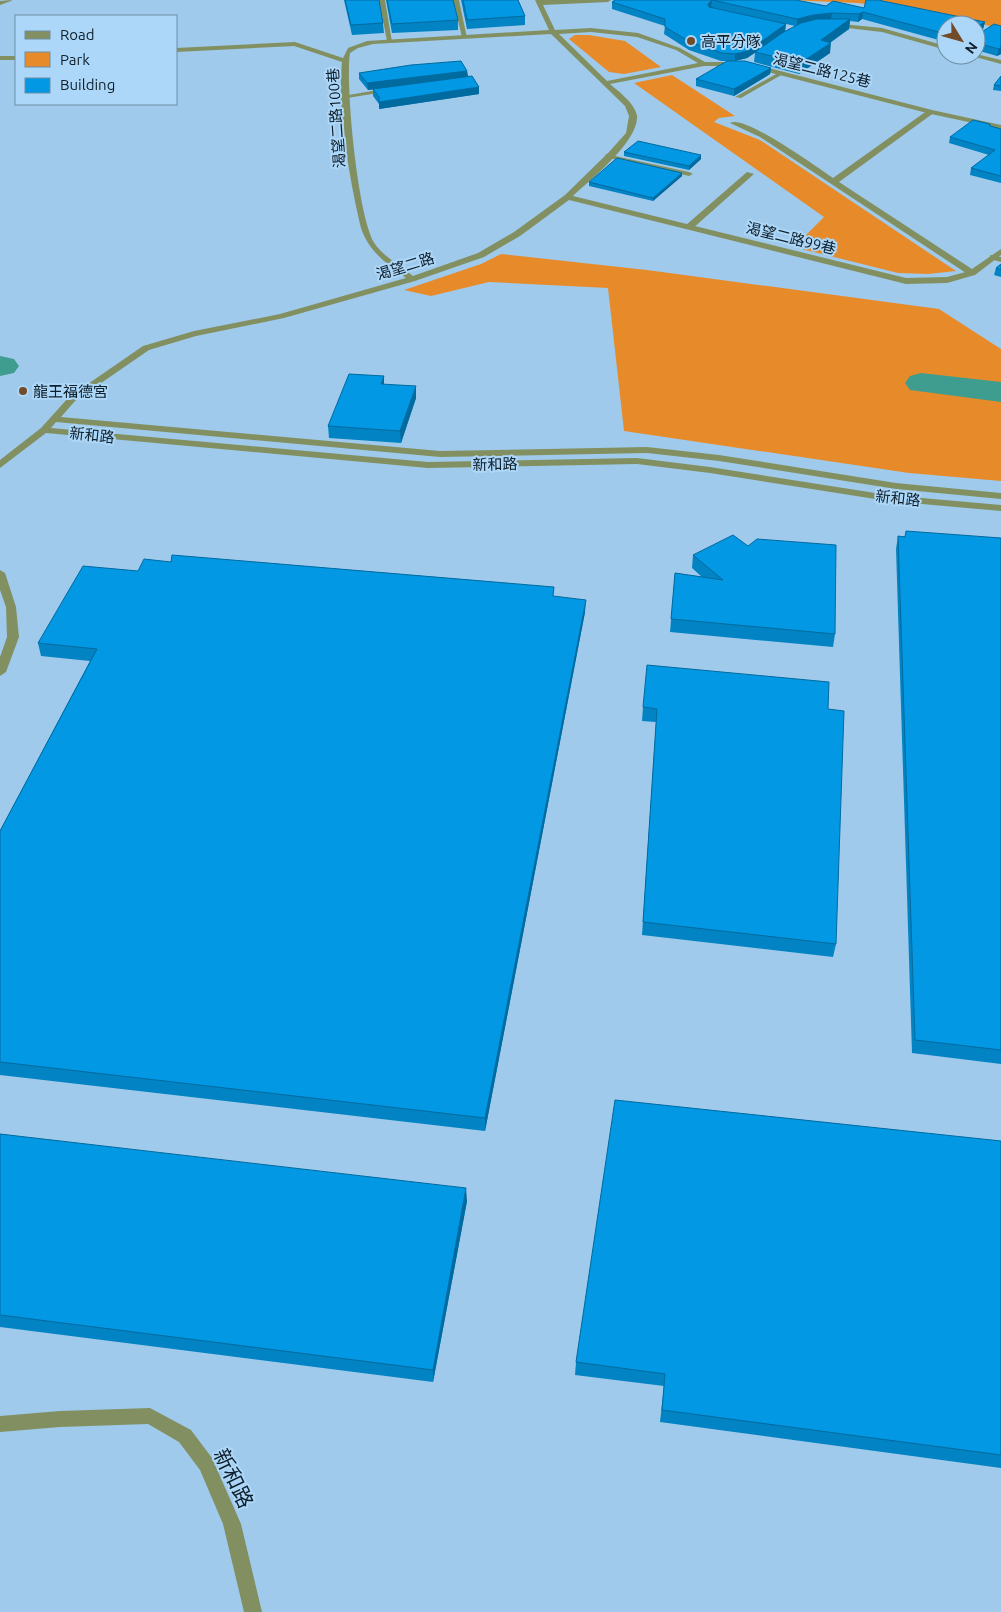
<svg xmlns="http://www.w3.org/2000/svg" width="1001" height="1612" viewBox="0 0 1001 1612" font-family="Ubuntu,'Noto Sans TC',sans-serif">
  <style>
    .green { fill: #e78b2a }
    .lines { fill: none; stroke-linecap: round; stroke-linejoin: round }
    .river { fill: #3f9d8f; fill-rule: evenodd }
    .service { fill: #829061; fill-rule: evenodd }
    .minor { fill: #829061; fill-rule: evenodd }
    .tertiary { fill: #829061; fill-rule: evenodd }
    .wall { fill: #0283c3; fill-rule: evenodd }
    .shaded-wall { fill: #016a9f }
    .building { fill: #0298e3; stroke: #016a9f }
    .poi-dot { fill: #724c29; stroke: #add7f8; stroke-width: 2 }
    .labels { text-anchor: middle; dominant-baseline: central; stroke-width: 4; stroke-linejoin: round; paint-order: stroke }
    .far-poi-label { font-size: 15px; fill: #0e1e2a; stroke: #add7f8; text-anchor: start }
    .far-street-label { font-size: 15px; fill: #0e1e2a; stroke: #add7f8 }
    .near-street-label { font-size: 21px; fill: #0e1e2a; stroke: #add7f8 }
  </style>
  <rect width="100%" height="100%" fill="#a0caeb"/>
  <g class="green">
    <polygon points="787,0 1001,0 1001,29 949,15 858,3"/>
    <polygon points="575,35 589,35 625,41 661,67 624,74 609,72 569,39"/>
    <polygon points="672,75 735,116 719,118 714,122 760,140 956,271 928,274 898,273 794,247 824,217 634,83"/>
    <polygon points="501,254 647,270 939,309 1001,349 1001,481 909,473 624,431 608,288 489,282 431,296 404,290 481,264"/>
  </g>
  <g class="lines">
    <g class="river">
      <polygon points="0,356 14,359 19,366 14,373 0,376"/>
      <polygon points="921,373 1001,382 1001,402 910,390 905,383 910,376"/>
    </g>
    <g class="service">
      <polygon points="379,0 385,0 392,42 387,41"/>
      <polygon points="453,0 459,0 467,38 462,37"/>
      <polygon points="778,73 783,74 741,98 735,97"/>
      <polygon points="389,88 392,90 391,91 347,98 343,96"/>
      <path d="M 928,110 L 935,112 L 839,182 L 975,271 L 975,275 L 969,275 L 760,137 L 730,123 C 744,114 818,168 833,178 Z"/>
      <polygon points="606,154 689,172 693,174 689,176 609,158 605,156"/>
      <polygon points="747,172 754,174 692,229 686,229 686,225"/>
      <polygon points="990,255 1001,257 1001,262 990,259"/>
    </g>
    <g class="minor">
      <path d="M 535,0 L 611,0 L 608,2 L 543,5 L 555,30 L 591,28 L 638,33 L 680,48 L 705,62 L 745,62 L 932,110 L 1001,125 L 1001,129 L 931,114 L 745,66 L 704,66 L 610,84 C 619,92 635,103 637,116 C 639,141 591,179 573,196 L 906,278 L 947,277 L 969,271 L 1001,249 L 1001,255 L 975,275 L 947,283 L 906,284 L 569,200 L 520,236 L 484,257 L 415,281 L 284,318 L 196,336 L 149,350 L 75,401 L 61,417 L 440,451 L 647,447 L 719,455 L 896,483 L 1001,493 L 1001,499 L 896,489 L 719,461 L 647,453 L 440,457 L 56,422 L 51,428 L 428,462 L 637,458 L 710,467 L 888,495 L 1001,505 L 1001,511 L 888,501 L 710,473 L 637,464 L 428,468 L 46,433 L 0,468 L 0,460 L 41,428 L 69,397 L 143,346 L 194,331 L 280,314 L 406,278 C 386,263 369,252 361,228 C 350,181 337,110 342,62 L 294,46 L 176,52 L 176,48 L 295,42 L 343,58 L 348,48 L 367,41 L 549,30 ZM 591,32 L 637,37 L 676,50 L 698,63 L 607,81 L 559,34 ZM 551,34 L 625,106 L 629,116 L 626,133 L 609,152 L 565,195 L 514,232 L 478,253 L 413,276 C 401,266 384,257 375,244 C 358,220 345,84 350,53 L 358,48 L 373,44 Z"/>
      <polygon points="832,23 882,28 946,46 946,50 882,32 830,26 829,25"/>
      <polygon points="976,54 1001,60 1001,64 968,55"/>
      <rect x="0" y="56" width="16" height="4"/>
      <polygon points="0,570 5,573 16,607 19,637 6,672 0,676 0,657 7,637 6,607 0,590"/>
      <polygon points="150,1408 191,1430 212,1458 241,1524 262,1612 244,1612 223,1524 200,1470 179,1442 148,1424 60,1427 0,1432 0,1416 60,1411"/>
    </g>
    <polygon class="tertiary" points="12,0 11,1 0,5 0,1"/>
  </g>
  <g class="wall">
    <polygon points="344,0 379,0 383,23 384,33 352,35"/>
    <polygon points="386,0 453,0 458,20 458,30 392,33"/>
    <polygon points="461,0 518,0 525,16 525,25 467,29"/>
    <path d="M 615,0 L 796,0 L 826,6 L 864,8 L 985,22 L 983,29 L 977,33 L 977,35 L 1001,26 L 1001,54 L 997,56 L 976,50 L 976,25 L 946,25 L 946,42 L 862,19 L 858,22 L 850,21 L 849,29 L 830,43 L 830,53 L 799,74 L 754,62 L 755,53 L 747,58 L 735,61 L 721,61 L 689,50 L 664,34 L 665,26 L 612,9 L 612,2 ZM 711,7 L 795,26 L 785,31 L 786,24 Z"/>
    <polygon points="771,68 770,74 734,96 696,86 696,79"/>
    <polygon points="467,71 468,77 368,90 359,79 359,73"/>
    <polygon points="1001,76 1001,91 993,90 994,85"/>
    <polygon points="479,87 479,94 379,109 379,104 373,96 373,89"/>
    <polygon points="990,126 1001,129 1001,183 970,175 971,168 989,155 949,143 950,137"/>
    <polygon points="624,152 701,159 689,170 624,156"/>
    <polygon points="682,176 653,201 589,186 589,182"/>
    <polygon points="1001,264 1001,277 994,275 996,268"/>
    <polygon points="384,384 416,398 401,443 329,438 328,426"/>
    <polygon points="898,536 1001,538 1001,1064 912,1053 896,549"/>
    <polygon points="693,555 835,634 833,647 670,632 675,573 702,577 692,568"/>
    <polygon points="138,571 553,596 585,612 485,1131 0,1075 0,831 90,661 41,656 38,643"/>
    <polygon points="643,707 828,709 836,944 833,957 642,935 656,722 642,721"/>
    <polygon points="0,1134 467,1201 433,1382 0,1327"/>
    <polygon points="1001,1141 1001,1468 660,1422 664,1386 575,1375 576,1362"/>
  </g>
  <g class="shaded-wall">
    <polygon points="712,0 711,7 707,11 708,4"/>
    <polygon points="863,12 862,19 858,22 859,14"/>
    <polygon points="832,13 831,20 797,26 797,19 813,15"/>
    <polygon points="850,19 849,29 819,50 821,40"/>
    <polygon points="985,22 983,29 976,34 976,27"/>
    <polygon points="786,24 785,31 747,58 735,61 735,54"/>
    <polygon points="831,43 830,53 799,74 800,63"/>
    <polygon points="1001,47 1001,54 997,56 999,49"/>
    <polygon points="771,68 770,74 734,96 734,89"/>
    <polygon points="467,71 468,77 368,90 367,83"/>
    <polygon points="479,87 479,94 379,109 379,102"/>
    <polygon points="701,155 701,159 689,170 689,166"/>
    <polygon points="682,173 682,176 653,201 653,198"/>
    <polygon points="384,376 384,388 381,384"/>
    <polygon points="416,386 416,398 401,443 400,431"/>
    <polygon points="586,600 585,612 485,1131 485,1118"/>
    <polygon points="466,1188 467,1201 433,1382 433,1370"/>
  </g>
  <g class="building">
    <polygon points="345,0 379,0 383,23 351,25"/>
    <polygon points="387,0 453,0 458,20 392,24"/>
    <polygon points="463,0 518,0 525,16 467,20"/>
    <polygon points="615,0 796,0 826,6 833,1 864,8 866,0 878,0 985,22 976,27 976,25 946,25 946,34 863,12 859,14 832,13 813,15 797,19 712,0 708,4 709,7 786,24 748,51 735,54 722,53 690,42 665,27 665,19 612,2"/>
    <polygon points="817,19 850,19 821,40 831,43 800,63 755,52 782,33 801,23"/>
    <polygon points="994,24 1001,26 1001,47 999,49 976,43 976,30 977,35"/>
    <polygon points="461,61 467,71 367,83 359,73 411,65"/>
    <polygon points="727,61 745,61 771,68 734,89 696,79"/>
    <polygon points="472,76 479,87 379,102 379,97 373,89"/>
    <polygon points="1001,76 1001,86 994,85"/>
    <polygon points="973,120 990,124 990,126 1001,129 1001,176 971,168 995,150 950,137"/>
    <polygon points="638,141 701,155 689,166 624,152"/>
    <polygon points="617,158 682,173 653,198 589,182"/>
    <polygon points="1001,264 1001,270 996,268"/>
    <polygon points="349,374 384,376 381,384 416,386 400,431 328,426"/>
    <polygon points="906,531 1001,538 1001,1050 915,1040 898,536 905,537"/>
    <polygon points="733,535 748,546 757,539 836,545 835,634 671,619 675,573 723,580 693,555"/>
    <polygon points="172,555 554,587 553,596 586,600 485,1118 0,1062 0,831 97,649 38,643 83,566 138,571 144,559 171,562"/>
    <polygon points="647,665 829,682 828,709 844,711 836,944 643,922 657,709 643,707"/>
    <polygon points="615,1100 1001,1141 1001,1455 662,1410 665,1374 576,1362"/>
    <polygon points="0,1134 466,1188 433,1370 0,1315"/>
  </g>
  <g class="poi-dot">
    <circle cx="691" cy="41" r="5"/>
    <circle cx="23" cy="391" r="5"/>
  </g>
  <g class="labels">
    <g class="far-poi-label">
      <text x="701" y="41">高平分隊</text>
      <text x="33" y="391">龍王福德宮</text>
    </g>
    <g class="far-street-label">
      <text transform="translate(822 70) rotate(14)">渴望二路125巷</text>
      <text transform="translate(336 118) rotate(-94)">渴望二路100巷</text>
      <text transform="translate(791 238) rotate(14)">渴望二路99巷</text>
      <text transform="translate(405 266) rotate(-17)">渴望二路</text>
      <text transform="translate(92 435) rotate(6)">新和路</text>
      <text transform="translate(495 464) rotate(-1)">新和路</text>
      <text transform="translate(898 498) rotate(6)">新和路</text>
    </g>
    <g class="near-street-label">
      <text transform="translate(234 1478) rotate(64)">新和路</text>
    </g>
  </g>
  <rect x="15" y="15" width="162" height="90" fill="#add7f8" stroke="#6d8da6"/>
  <rect x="25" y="31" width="25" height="8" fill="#829061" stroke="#6d8da6"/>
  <text x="60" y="40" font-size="15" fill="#0e1e2a">Road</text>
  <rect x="25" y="52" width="25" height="15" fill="#e78b2a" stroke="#6d8da6"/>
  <text x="60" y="65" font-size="15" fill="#0e1e2a">Park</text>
  <rect x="25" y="78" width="25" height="15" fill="#0298e3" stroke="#6d8da6"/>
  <text x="60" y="90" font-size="15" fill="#0e1e2a">Building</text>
  <g transform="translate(961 40) rotate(127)"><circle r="24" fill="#add7f8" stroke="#6d8da6"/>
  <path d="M0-4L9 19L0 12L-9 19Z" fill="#724c29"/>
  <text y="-8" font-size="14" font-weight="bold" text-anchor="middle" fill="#0e1e2a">N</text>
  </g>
</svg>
